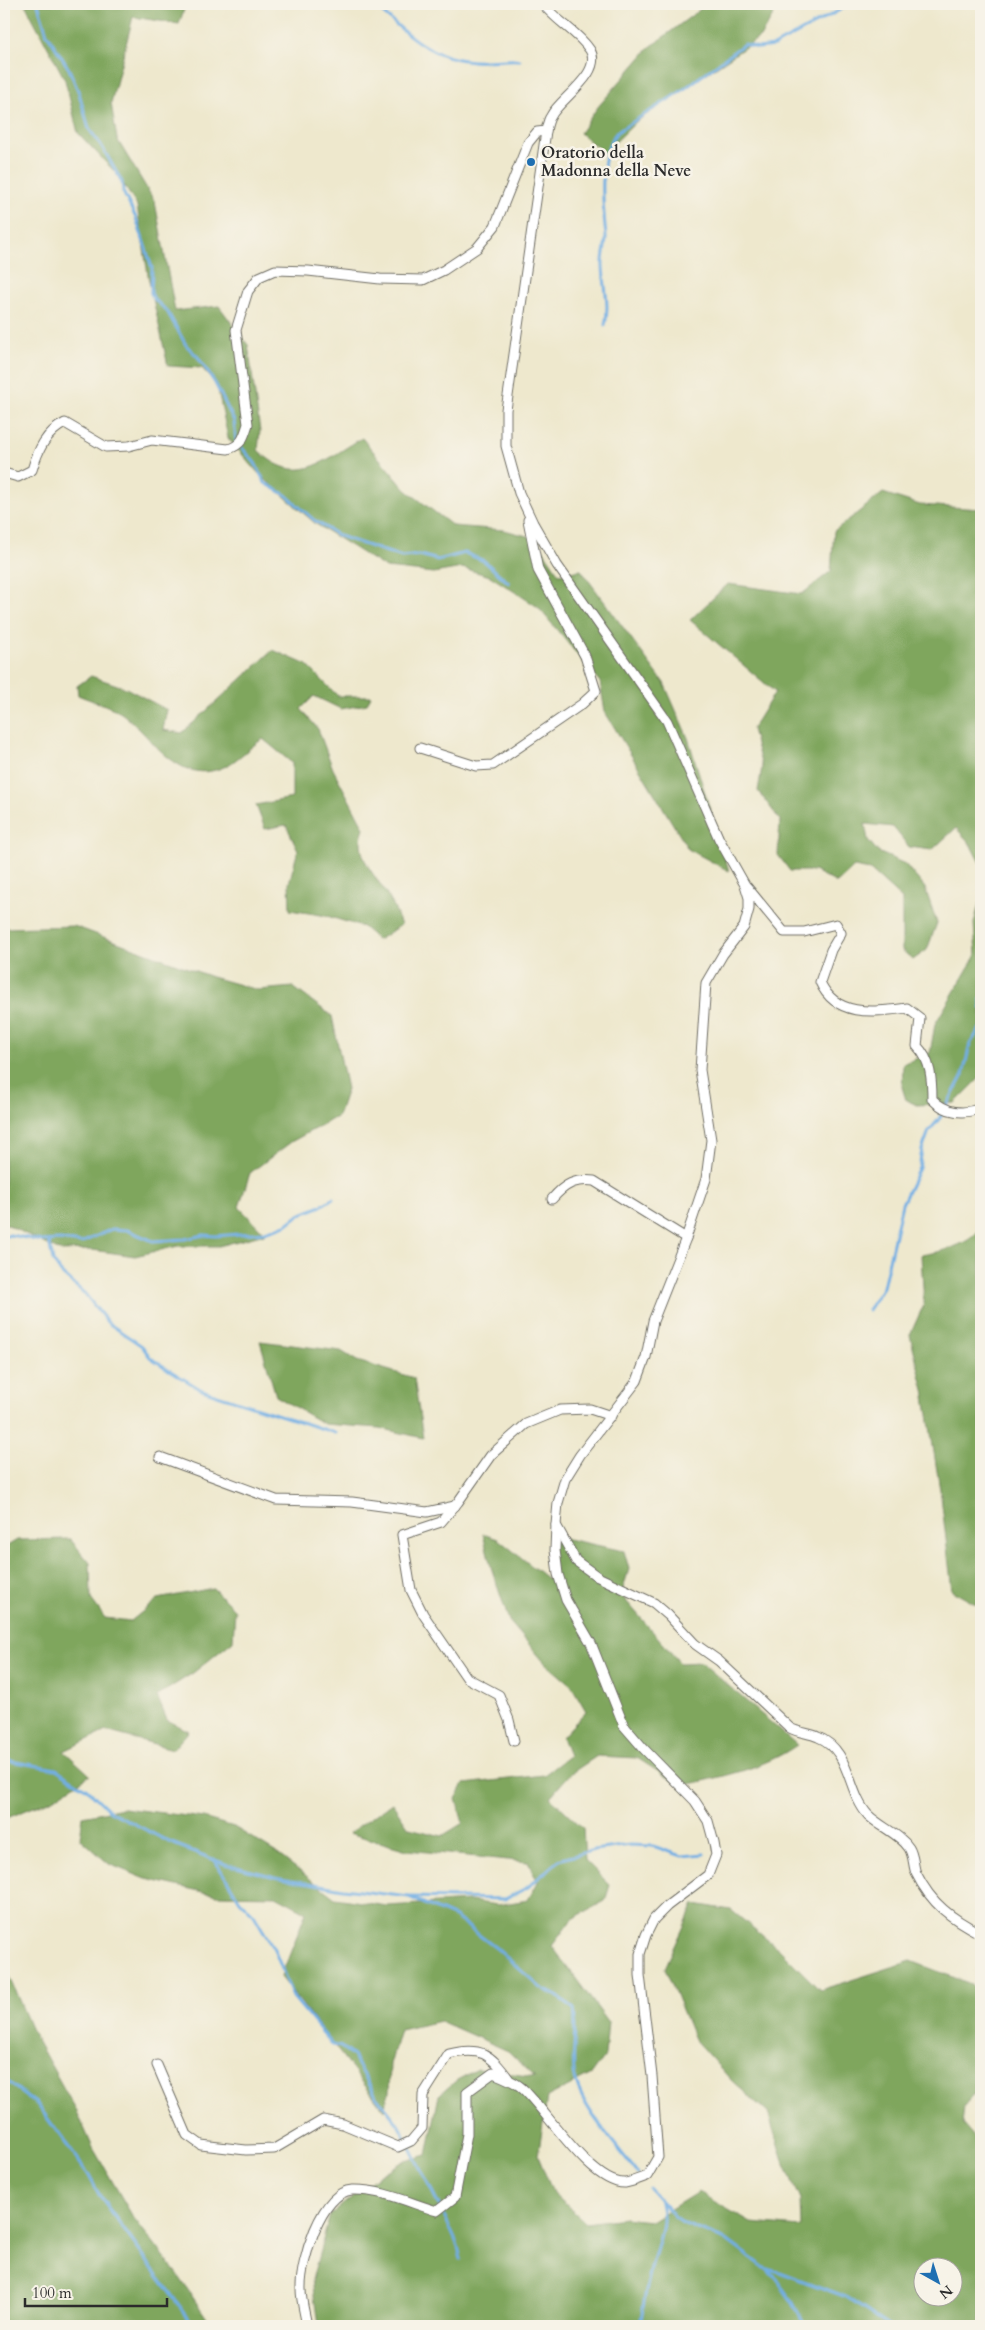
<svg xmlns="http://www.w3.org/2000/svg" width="985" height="2330" viewBox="0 0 985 2330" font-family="Cardo,serif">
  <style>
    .forest { fill: #7fa65d; stroke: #556844; fill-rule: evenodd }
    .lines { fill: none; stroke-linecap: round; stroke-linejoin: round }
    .stream { stroke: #72afe4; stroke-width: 3 }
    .minor-casing { stroke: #6f6d64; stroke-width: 11 }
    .minor { stroke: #fff; stroke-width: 9 }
    .poi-dot { fill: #1f6fb2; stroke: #f7f3e8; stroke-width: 2 }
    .labels { text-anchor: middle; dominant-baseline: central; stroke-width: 5; stroke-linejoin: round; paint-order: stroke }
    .poi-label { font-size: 16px; font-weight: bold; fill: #2b2b2b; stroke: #f7f3e8; text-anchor: start }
  </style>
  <rect width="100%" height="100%" fill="#f7f3e8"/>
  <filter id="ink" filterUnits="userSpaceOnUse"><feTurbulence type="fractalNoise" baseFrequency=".02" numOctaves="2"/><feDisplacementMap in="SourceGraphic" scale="10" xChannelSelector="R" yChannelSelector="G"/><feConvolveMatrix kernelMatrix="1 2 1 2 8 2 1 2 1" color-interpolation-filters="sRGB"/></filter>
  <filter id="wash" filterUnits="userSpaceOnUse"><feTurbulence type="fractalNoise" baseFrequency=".0096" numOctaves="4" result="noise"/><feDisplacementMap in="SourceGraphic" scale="20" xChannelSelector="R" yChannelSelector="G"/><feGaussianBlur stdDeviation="1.12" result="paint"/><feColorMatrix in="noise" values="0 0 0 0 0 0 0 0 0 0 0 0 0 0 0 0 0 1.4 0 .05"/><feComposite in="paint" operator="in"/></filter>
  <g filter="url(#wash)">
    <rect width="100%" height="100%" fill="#eee8cd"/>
    <g class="forest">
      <path d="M 25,4 L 186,4 L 179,24 L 133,17 L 111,103 L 117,139 L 155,202 L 175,311 L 219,306 L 248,345 L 260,431 L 258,450 C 298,489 324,460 362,438 L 406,490 L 453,526 L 504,530 L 535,538 L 559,574 L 581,570 L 664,683 L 688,738 L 729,871 L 688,849 L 605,712 L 600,682 L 538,607 L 490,576 L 462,568 L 434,573 L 386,568 L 316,524 L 260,475 L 228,438 L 217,385 L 202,368 L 168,366 L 149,281 L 137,206 L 117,174 L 78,133 L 65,80 Z"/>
      <polygon points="707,4 780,4 760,37 637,121 604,153 580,133 597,108 649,48"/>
      <polygon points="883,493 920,505 981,509 981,865 969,842 956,828 932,850 909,847 893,827 865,824 868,840 878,852 905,864 925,888 937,923 927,950 913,960 902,950 902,899 870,870 854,867 837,883 814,871 790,871 778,855 780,820 758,791 762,767 752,729 775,692 690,620 728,584 802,594 831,571 834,531"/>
      <path d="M 273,650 L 307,665 L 338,696 L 371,696 L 367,704 L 341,709 L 314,696 L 301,709 L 318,729 L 333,769 L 364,828 C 353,856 375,874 388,896 C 394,905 397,916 401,925 L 378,940 L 363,927 L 327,916 L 290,910 L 289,883 L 298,850 L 286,825 L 265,829 L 256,805 L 292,798 L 292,763 L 263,739 C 249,747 235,764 219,769 C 175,784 151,734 121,713 C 109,705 91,701 78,695 L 77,686 L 91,676 L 126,688 L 167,710 L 163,730 L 182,733 Z"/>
      <polygon points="981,896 981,1077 955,1103 917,1105 906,1100 902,1087 903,1064 930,1053 935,1024 976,955 974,923"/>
      <polygon points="74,926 212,977 258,990 293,987 332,1016 347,1089 338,1116 291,1142 250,1173 239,1207 265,1234 219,1246 178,1246 135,1256 92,1250 60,1251 4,1223 4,928"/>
      <path d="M 981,1227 L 981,1607 L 952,1591 L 941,1496 L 924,1390 L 910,1335 L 924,1304 L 921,1255 C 940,1252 971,1245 981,1227 Z"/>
      <polygon points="260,1341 341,1351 357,1361 414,1378 423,1438 379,1428 324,1424 276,1396"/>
      <path d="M 483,1534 L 498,1539 L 548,1579 L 553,1536 L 624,1551 L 629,1569 L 621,1595 L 680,1663 L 701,1662 L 797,1745 C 763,1769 721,1777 681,1786 L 637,1758 L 597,1756 L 570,1774 L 550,1797 L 583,1828 L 585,1860 L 610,1885 L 605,1901 L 572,1919 L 552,1946 L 608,2022 L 605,2056 L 592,2074 L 547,2097 L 538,2156 L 553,2193 L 586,2223 L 624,2218 L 651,2221 L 698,2192 L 751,2223 L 801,2227 L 800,2199 L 783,2160 L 768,2113 L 732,2081 L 694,2039 L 665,1968 L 694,1904 L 731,1910 L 780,1950 L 820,1990 L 911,1961 L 971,1984 L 981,1994 L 981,2085 L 964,2107 L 962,2123 L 981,2145 L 981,2326 L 318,2326 L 312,2279 L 330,2215 L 374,2179 L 402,2162 L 427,2155 L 439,2095 L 457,2080 L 478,2069 L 535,2077 L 508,2051 L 440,2021 L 400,2030 L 390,2064 L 389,2092 L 384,2110 L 281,1977 L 306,1912 L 276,1896 L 217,1895 L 146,1879 L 109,1864 L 80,1838 L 83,1816 L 123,1808 L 203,1818 L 234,1827 L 275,1852 L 335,1898 L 387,1906 L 470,1901 L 497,1905 L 528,1900 L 538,1882 L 528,1862 L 407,1850 L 349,1833 L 392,1803 L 409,1828 L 442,1836 L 463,1823 L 456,1799 L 464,1784 L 544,1775 L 569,1756 L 562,1737 L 586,1711 L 571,1685 L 545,1663 L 509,1621 L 491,1567 ZM 922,2268 L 952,2268 L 952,2298 L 922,2298 Z"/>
      <polygon points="70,1539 90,1563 91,1599 105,1618 131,1621 158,1599 213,1588 235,1610 233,1641 193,1673 157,1696 167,1720 189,1731 173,1749 106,1731 64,1751 90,1775 51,1800 7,1818 4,1821 4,1548 17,1540"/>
      <polygon points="4,1965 34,2035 77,2112 93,2148 133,2217 180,2278 212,2326 4,2326"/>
    </g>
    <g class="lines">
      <g class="stream">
        <polyline points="38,4 47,34 69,69 79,93 89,129 101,145 122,182 123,192 136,218 152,268 151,293 154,299 167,311 186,345 198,357 215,383 234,421 236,441 255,463 265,483 286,495 314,520 339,536 402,557 420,555 438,560 465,553 484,561 509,583"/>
        <path d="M 373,4 C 405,32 428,58 473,61 C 488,62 504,59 520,60"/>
        <path d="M 605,325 C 610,305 604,286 603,267 C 602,257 606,247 606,236 C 603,208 597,155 617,132 L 680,92 L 744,44 L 758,48 L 774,46 L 851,4"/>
        <polyline points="981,999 981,1008"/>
        <polyline points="4,1237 10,1235 42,1241 60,1240 81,1243 112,1229 127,1230 153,1241 185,1239 204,1235 215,1236 265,1232 286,1225 299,1215 321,1206 333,1198"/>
        <polyline points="49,1241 53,1261 61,1273 85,1294 108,1323 142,1346 150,1357 169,1370 202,1390 335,1433"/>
        <polyline points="868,1310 883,1287 902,1204 919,1168 922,1150 929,1131 940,1118 963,1075 970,1044 981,1027"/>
        <path d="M 4,1760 L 56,1769 L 87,1789 L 110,1811 L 169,1842 L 225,1864 L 275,1877 L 343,1889 L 409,1897 L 455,1917 L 496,1948 L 541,1988 L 557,1996 L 574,2009 C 577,2030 572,2050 574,2071 C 577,2105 618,2146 638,2174"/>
        <polyline points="214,1859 240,1901 254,1915 274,1949 293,1997 333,2045 341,2047 353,2056 376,2096 398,2124 444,2215 458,2246 461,2260"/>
        <polyline points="411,1897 505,1899 528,1887 559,1860 594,1850 630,1845 653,1846 682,1856 704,1854"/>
        <polyline points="4,2079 37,2104 88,2174 101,2198 194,2326"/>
        <polyline points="649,2188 680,2222 728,2241 760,2265 844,2296 889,2326"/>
        <polyline points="769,2270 792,2301 805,2326"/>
        <path d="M 640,2326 C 643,2307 646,2287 651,2268 C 656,2247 668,2224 661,2203"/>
      </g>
    </g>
  </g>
  <g filter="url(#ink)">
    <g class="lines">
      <defs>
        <g id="minor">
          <path d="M 4,473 L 18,477 L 32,470 C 38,450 46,432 65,423 L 106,447 L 129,446 L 152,440 L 228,449 C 242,445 244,437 248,424 L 236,330 L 248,291 L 259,277 L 275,270 L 308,271 L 380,279 L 423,280 L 444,270 L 477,248 L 495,226 L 528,143 L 537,132 L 546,131"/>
          <polyline points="420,748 476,766 493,765 582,704 596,691 585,656 538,570 528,520"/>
          <path d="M 747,887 L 784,932 L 804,932 L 836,924 L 841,933 L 831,950 L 820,982 C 836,1018 874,1012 907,1008 L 920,1018 L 917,1046 C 931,1060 932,1080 932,1099 C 945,1113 964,1115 981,1108"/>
          <path d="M 552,1199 C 565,1184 574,1179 594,1181 L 686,1238"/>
          <polyline points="160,1457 276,1500 352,1502 427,1512 455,1506"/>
          <path d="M 556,1525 L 576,1561 L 598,1577 L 654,1603 L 668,1615 L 695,1644 L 719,1661 L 790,1728 C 799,1733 809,1733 818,1737 C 851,1750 847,1792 868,1815 C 880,1827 900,1834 909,1848 C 914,1856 913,1866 916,1873 C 932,1905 951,1918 981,1934"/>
          <polyline points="514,1741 509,1720 499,1695 467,1678 423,1614 411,1590 402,1535 441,1522 458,1502 491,1455 526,1424 560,1410 590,1409 611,1416"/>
          <path d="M 157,2065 L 187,2135 L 201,2145 L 246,2150 L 274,2149 L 323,2120 L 343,2124 L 398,2147 L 411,2141 L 422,2128 L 423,2095 L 449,2054 C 481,2046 490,2054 508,2078"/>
          <path d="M 307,2326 C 305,2314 301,2301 301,2289 C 300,2263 321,2192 352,2190 C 381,2189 410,2203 437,2211 L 455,2197 L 467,2134 L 467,2092 L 493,2073 C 503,2077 515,2081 523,2089 C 546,2110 591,2184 625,2183 C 632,2182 641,2178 647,2176 L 658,2157 L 652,2076 L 640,1975 L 640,1954 L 646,1935 L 654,1919 L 667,1906 L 708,1875 L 716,1855 L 714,1843 L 708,1821 L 695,1801 L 644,1749 L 624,1726 L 591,1643 L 566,1600 L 558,1574 L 555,1550 L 556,1525 L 558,1503 L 565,1479 L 580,1455 L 637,1381 L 646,1357 L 653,1321 L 686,1238 L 706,1179 L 711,1140 L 700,1070 L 706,983 L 723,954 L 744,927 L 749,909 L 749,898 L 745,885 L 719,839 L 667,721 L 557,565 L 533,523 L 519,493 L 506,446 L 506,410 L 546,131 C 547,126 548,120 551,116 C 559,99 604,73 590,50 C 578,32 556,21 543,4"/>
        </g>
      </defs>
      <use href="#minor" class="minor-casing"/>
      <use href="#minor" class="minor"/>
    </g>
  </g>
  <circle class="poi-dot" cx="531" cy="162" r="5"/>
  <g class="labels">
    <g class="poi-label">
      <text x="541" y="153">Oratorio della<tspan x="541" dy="18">Madonna della Neve</tspan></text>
    </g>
  </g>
  <rect width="985" height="2330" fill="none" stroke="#f7f3e8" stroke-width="20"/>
  <g transform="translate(938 2282) rotate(141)"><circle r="24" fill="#f7f3e8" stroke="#a5a39c"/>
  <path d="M0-4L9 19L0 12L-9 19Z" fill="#1f6fb2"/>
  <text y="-8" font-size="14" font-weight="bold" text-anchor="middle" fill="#2b2b2b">N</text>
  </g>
  <path d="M25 2298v8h142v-8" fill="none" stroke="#2b2b2b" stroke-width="2.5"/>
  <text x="32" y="2298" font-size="15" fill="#2b2b2b" stroke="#f7f3e8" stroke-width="4" paint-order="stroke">100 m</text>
</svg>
